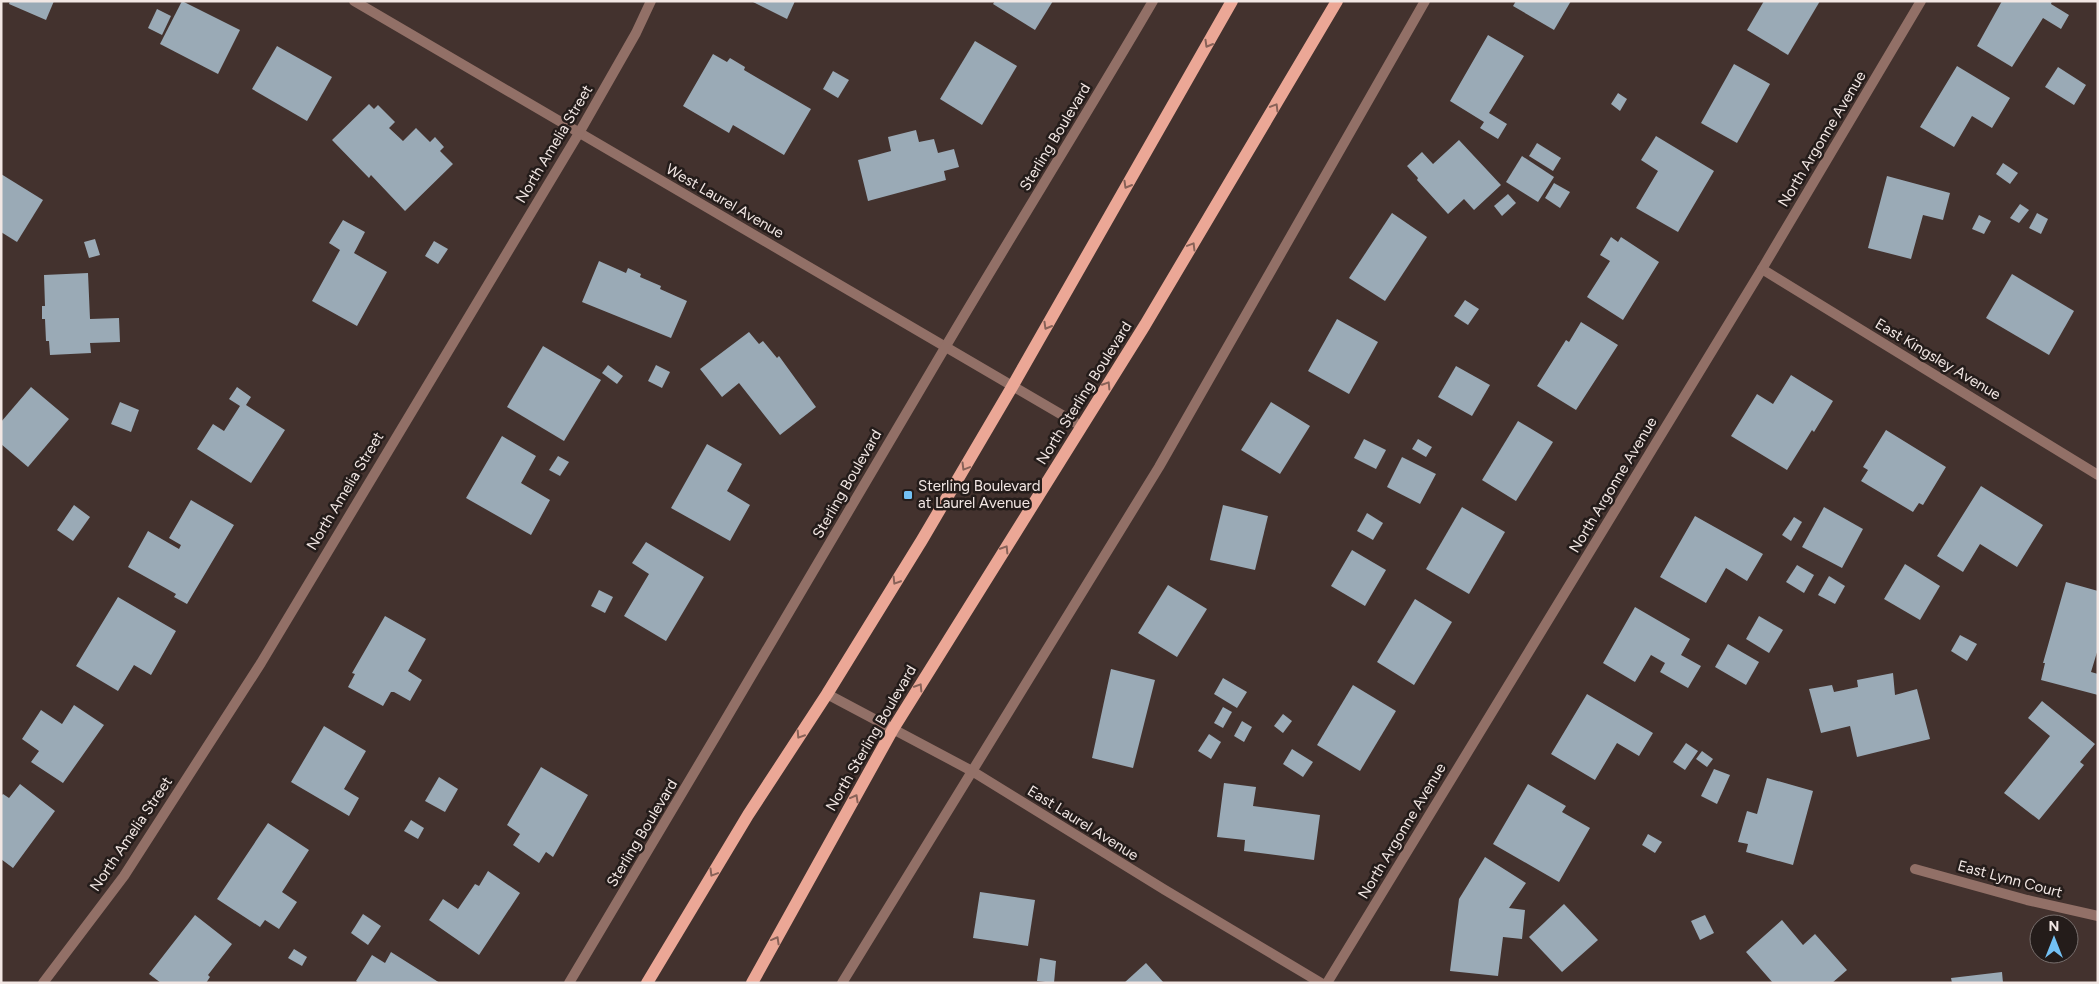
<svg xmlns="http://www.w3.org/2000/svg" width="2099" height="984" viewBox="0 0 2099 984" font-family="Figtree,sans-serif">
  <style>
    .building { fill: #9aaab6 }
    .lines { fill: none; stroke-linecap: round; stroke-linejoin: round }
    .street { stroke: #927067; stroke-width: 10 }
    .primary { stroke: #eba796; stroke-width: 12 }
    .oneway { stroke: #886258 }
    .poi-dot { fill: #73c1f5; stroke: #241c1a; stroke-width: 2 }
    .labels { text-anchor: middle; dominant-baseline: central; stroke-width: 5; stroke-linejoin: round; paint-order: stroke }
    .street-label { font-size: 15px; fill: #f2e7e4; stroke: #241c1a }
    .poi-label { font-size: 15px; fill: #f2e7e4; stroke: #241c1a; text-anchor: start }
  </style>
  <rect width="100%" height="100%" fill="#43322e"/>
  <g class="building">
    <polygon points="10,1 54,1 46,20 9,4"/>
    <polygon points="182,1 240,30 218,74 160,44"/>
    <polygon points="751,1 795,1 787,19"/>
    <polygon points="995,1 1053,1 1035,30 993,4"/>
    <polygon points="1516,1 1571,1 1554,30 1513,6"/>
    <polygon points="1764,1 1820,1 1788,55 1747,30"/>
    <polygon points="2002,1 2052,1 2051,4 2069,15 2061,29 2043,18 2012,67 1977,46"/>
    <polygon points="157,9 171,16 162,35 148,28"/>
    <polygon points="1488,35 1524,56 1489,113 1507,124 1498,139 1480,128 1484,122 1450,101"/>
    <polygon points="975,41 1017,66 982,125 940,99"/>
    <polygon points="277,46 332,77 307,121 252,89"/>
    <polygon points="713,54 727,62 730,58 745,67 744,70 811,109 784,155 733,125 729,133 683,106"/>
    <polygon points="1734,64 1770,84 1737,143 1701,123"/>
    <polygon points="1957,66 2010,98 1992,128 1972,116 1954,147 1920,127"/>
    <polygon points="2058,67 2086,85 2074,105 2045,87"/>
    <polygon points="833,71 849,80 838,98 823,89"/>
    <polygon points="1618,93 1627,99 1620,111 1611,104"/>
    <polygon points="369,104 374,109 378,105 395,122 389,128 403,141 416,128 430,142 435,137 444,147 440,151 453,164 405,211 371,175 369,178 332,140"/>
    <polygon points="916,130 919,142 934,139 938,153 954,149 959,167 944,171 946,180 868,201 858,160 891,151 888,137"/>
    <polygon points="1656,136 1714,171 1678,232 1636,208 1658,171 1641,160"/>
    <polygon points="1459,140 1501,185 1474,210 1464,199 1448,214 1417,180 1418,178 1407,166 1422,152 1433,164"/>
    <polygon points="1537,143 1561,158 1553,171 1529,156"/>
    <polygon points="1522,156 1554,177 1538,202 1506,182"/>
    <polygon points="2003,163 2018,173 2010,184 1996,174"/>
    <polygon points="1,174 43,200 17,242 1,232"/>
    <polygon points="1887,176 1950,193 1943,220 1923,215 1911,259 1868,248"/>
    <polygon points="1554,183 1570,192 1560,208 1545,198"/>
    <polygon points="1508,194 1516,203 1502,216 1494,206"/>
    <polygon points="2020,204 2029,210 2019,223 2010,218"/>
    <polygon points="1392,213 1427,237 1385,301 1349,278"/>
    <polygon points="2037,213 2048,219 2041,234 2029,228"/>
    <polygon points="1979,215 1991,221 1984,234 1972,229"/>
    <polygon points="343,220 365,232 354,253 387,272 357,326 312,301 340,250 329,243"/>
    <polygon points="1611,237 1618,242 1621,237 1659,262 1623,320 1587,297 1610,261 1600,255"/>
    <polygon points="95,239 100,255 89,258 84,242"/>
    <polygon points="434,241 448,249 438,264 425,256"/>
    <polygon points="599,261 626,273 628,268 641,274 640,277 661,286 660,289 687,301 671,338 582,302"/>
    <polygon points="88,273 90,319 119,318 120,342 90,343 91,353 50,355 49,341 46,341 45,319 42,319 42,306 45,306 44,275"/>
    <polygon points="2012,274 2074,311 2049,355 1986,318"/>
    <polygon points="1465,300 1479,309 1468,325 1454,316"/>
    <polygon points="1337,319 1378,342 1349,394 1308,371"/>
    <polygon points="1581,322 1618,345 1576,410 1537,386 1566,340 1569,342"/>
    <polygon points="749,332 759,344 763,341 777,358 779,356 816,407 780,435 739,383 722,397 700,369"/>
    <polygon points="543,346 601,380 564,441 507,407"/>
    <polygon points="608,365 623,376 617,384 602,373"/>
    <polygon points="656,365 670,372 662,388 648,381"/>
    <polygon points="1456,366 1490,385 1472,416 1438,397"/>
    <polygon points="1791,375 1833,401 1814,432 1812,430 1787,470 1731,436 1757,394 1773,404"/>
    <polygon points="31,387 69,419 28,467 1,444 1,422"/>
    <polygon points="237,387 251,397 246,405 285,430 251,483 197,449 213,424 224,431 240,406 229,399"/>
    <polygon points="120,402 139,410 131,432 111,424"/>
    <polygon points="1271,402 1310,426 1280,474 1241,450"/>
    <polygon points="1518,421 1553,442 1516,501 1482,480"/>
    <polygon points="1886,430 1946,467 1923,505 1919,503 1913,512 1861,481 1868,470 1863,467"/>
    <polygon points="502,436 536,456 521,483 550,500 531,535 466,498"/>
    <polygon points="1364,439 1386,450 1376,469 1354,458"/>
    <polygon points="1418,439 1432,447 1426,457 1412,449"/>
    <polygon points="707,444 742,464 727,491 750,505 730,541 671,508"/>
    <polygon points="558,456 569,462 560,476 549,470"/>
    <polygon points="1402,457 1436,474 1420,504 1387,487"/>
    <polygon points="1981,486 2043,525 2017,567 1980,544 1963,572 1937,556"/>
    <polygon points="191,500 234,525 187,604 174,597 176,594 128,567 148,531 179,549 181,545 169,538"/>
    <polygon points="74,505 90,517 73,541 57,530"/>
    <polygon points="1223,505 1268,516 1255,570 1210,560"/>
    <polygon points="1462,507 1505,532 1469,594 1426,569"/>
    <polygon points="1824,507 1863,529 1842,568 1802,547"/>
    <polygon points="1367,513 1383,523 1373,540 1357,531"/>
    <polygon points="1695,516 1763,554 1747,581 1726,568 1706,603 1660,577"/>
    <polygon points="1794,517 1802,522 1791,541 1782,535"/>
    <polygon points="646,542 704,577 666,641 624,616 649,574 632,563"/>
    <polygon points="1352,550 1386,570 1365,606 1331,586"/>
    <polygon points="1905,564 1940,586 1920,620 1884,599"/>
    <polygon points="1797,565 1814,575 1804,593 1786,582"/>
    <polygon points="1829,576 1845,586 1835,604 1818,595"/>
    <polygon points="2066,582 2098,591 2098,649 2091,672 2098,674 2098,695 2041,680 2045,663 2043,663"/>
    <polygon points="1168,585 1207,609 1177,657 1138,633"/>
    <polygon points="599,590 613,597 605,613 591,606"/>
    <polygon points="118,597 176,631 151,675 134,665 118,691 76,666"/>
    <polygon points="1415,599 1452,622 1414,685 1377,662"/>
    <polygon points="1635,607 1690,639 1681,655 1701,666 1688,688 1660,672 1665,663 1651,655 1635,682 1603,663"/>
    <polygon points="385,616 426,639 408,671 422,680 410,701 394,692 391,692 383,706 348,687 355,674 352,673"/>
    <polygon points="1759,616 1783,630 1769,653 1746,639"/>
    <polygon points="1960,635 1977,644 1967,661 1951,651"/>
    <polygon points="1728,644 1759,662 1746,685 1715,667"/>
    <polygon points="1111,669 1155,680 1133,768 1092,758"/>
    <polygon points="1893,673 1895,695 1917,689 1930,739 1857,757 1850,726 1821,733 1809,689 1832,685 1834,692 1858,687 1857,680"/>
    <polygon points="1223,678 1247,692 1237,708 1214,694"/>
    <polygon points="1353,685 1396,711 1360,771 1317,745"/>
    <polygon points="1587,694 1653,733 1639,756 1617,743 1595,780 1551,754"/>
    <polygon points="2042,701 2095,744 2080,762 2084,765 2039,820 2004,793 2050,736 2028,718"/>
    <polygon points="74,705 104,725 63,783 31,762 39,751 22,739 41,710 62,724"/>
    <polygon points="1223,707 1232,712 1223,728 1214,723"/>
    <polygon points="1283,714 1292,721 1283,733 1274,726"/>
    <polygon points="1242,721 1252,727 1244,742 1234,736"/>
    <polygon points="324,726 366,751 344,789 359,798 349,816 291,782"/>
    <polygon points="1209,734 1221,742 1211,759 1198,751"/>
    <polygon points="1686,743 1698,751 1685,770 1673,762"/>
    <polygon points="1292,749 1313,762 1303,777 1283,764"/>
    <polygon points="1702,751 1713,759 1707,767 1696,759"/>
    <polygon points="541,767 588,795 553,857 546,852 539,863 513,845 520,834 507,825"/>
    <polygon points="1714,769 1730,775 1717,804 1701,796"/>
    <polygon points="439,777 458,789 445,812 425,801"/>
    <polygon points="1767,778 1813,791 1793,865 1746,852 1748,844 1738,842 1747,811 1757,814"/>
    <polygon points="1224,783 1256,787 1253,806 1320,815 1314,860 1244,851 1245,840 1217,837"/>
    <polygon points="20,784 55,811 13,868 1,859 1,796 3,794 9,798"/>
    <polygon points="1528,784 1566,806 1562,812 1590,828 1559,882 1493,844"/>
    <polygon points="411,820 424,828 418,839 404,831"/>
    <polygon points="268,823 309,850 282,892 297,902 279,929 265,920 260,927 217,899"/>
    <polygon points="1648,834 1662,842 1655,853 1642,845"/>
    <polygon points="1485,857 1526,883 1509,908 1525,910 1522,939 1503,937 1498,976 1450,971 1459,899"/>
    <polygon points="488,871 520,893 479,955 429,920 443,899 458,909 475,884 479,886"/>
    <polygon points="980,892 1035,900 1028,946 973,938"/>
    <polygon points="1564,904 1598,940 1562,972 1529,937"/>
    <polygon points="363,914 381,926 368,945 351,933"/>
    <polygon points="195,915 232,944 208,975 210,977 206,983 161,983 149,974"/>
    <polygon points="1705,915 1714,933 1700,940 1691,921"/>
    <polygon points="1782,920 1803,945 1815,934 1847,970 1832,983 1773,983 1746,952"/>
    <polygon points="294,949 307,957 302,966 288,958"/>
    <polygon points="391,952 440,983 359,983 356,981 372,955 385,963"/>
    <polygon points="1040,958 1056,961 1054,983 1037,981"/>
    <polygon points="1146,963 1164,983 1124,983"/>
    <polygon points="2002,972 2003,983 1952,983 1951,978"/>
  </g>
  <g class="lines">
    <g class="street">
      <polyline points="354,1 1081,426"/>
      <polyline points="1762,269 2098,475"/>
      <polyline points="827,694 972,771 1165,890 1321,983"/>
      <polyline points="1915,869 2027,900 2098,916"/>
      <polyline points="43,983 124,876 261,663 579,133 636,33 651,1"/>
      <path d="M 569,983 C 695,773 818,562 943,351 C 1012,234 1084,119 1153,1"/>
      <polyline points="842,983 1159,467 1425,1"/>
      <polyline points="1327,983 1762,269 1921,1"/>
    </g>
    <g class="primary">
      <polyline points="647,983 748,815 827,694 922,540 1012,387 1232,1"/>
      <polyline points="752,983 893,729 1145,325 1337,1"/>
    </g>
  </g>
  <defs><path id="oneway-chevron" d="M-2-3.5L2.5 0L-2 3.5" fill="none" stroke-width="1.6" stroke-linecap="round" stroke-linejoin="round" transform="scale(1.25)"/></defs>
  <g class="oneway">
    <use href="#oneway-chevron" transform="translate(1208 44) rotate(120)"/>
    <use href="#oneway-chevron" transform="translate(1275 107) rotate(-59)"/>
    <use href="#oneway-chevron" transform="translate(1127 185) rotate(120)"/>
    <use href="#oneway-chevron" transform="translate(1192 246) rotate(-59)"/>
    <use href="#oneway-chevron" transform="translate(1047 326) rotate(120)"/>
    <use href="#oneway-chevron" transform="translate(1107 385) rotate(-58)"/>
    <use href="#oneway-chevron" transform="translate(965 467) rotate(121)"/>
    <use href="#oneway-chevron" transform="translate(1005 549) rotate(-58)"/>
    <use href="#oneway-chevron" transform="translate(896 581) rotate(122)"/>
    <use href="#oneway-chevron" transform="translate(919 687) rotate(-58)"/>
    <use href="#oneway-chevron" transform="translate(800 735) rotate(123)"/>
    <use href="#oneway-chevron" transform="translate(855 798) rotate(-61)"/>
    <use href="#oneway-chevron" transform="translate(713 873) rotate(121)"/>
    <use href="#oneway-chevron" transform="translate(776 940) rotate(-61)"/>
  </g>
  <rect class="poi-dot" x="903" y="490" width="10" height="10" rx="2.5"/>
  <g class="labels">
    <g class="street-label">
      <text transform="translate(1055 137) rotate(-59)">Sterling Boulevard</text>
      <text transform="translate(1822 139) rotate(-59)">North Argonne Avenue</text>
      <text transform="translate(554 144) rotate(-59)">North Amelia Street</text>
      <text transform="translate(725 201) rotate(30)">West Laurel Avenue</text>
      <text transform="translate(1938 359) rotate(31)">East Kingsley Avenue</text>
      <text transform="translate(1084 393) rotate(-58)">North Sterling Boulevard</text>
      <text transform="translate(847 484) rotate(-60)">Sterling Boulevard</text>
      <text transform="translate(1613 485) rotate(-59)">North Argonne Avenue</text>
      <text transform="translate(345 491) rotate(-59)">North Amelia Street</text>
      <text transform="translate(871 738) rotate(-60)">North Sterling Boulevard</text>
      <text transform="translate(1083 823) rotate(32)">East Laurel Avenue</text>
      <text transform="translate(1402 831) rotate(-59)">North Argonne Avenue</text>
      <text transform="translate(642 833) rotate(-59)">Sterling Boulevard</text>
      <text transform="translate(131 834) rotate(-56)">North Amelia Street</text>
      <text transform="translate(2010 879) rotate(15)">East Lynn Court</text>
    </g>
    <g class="poi-label">
      <text x="918" y="486">Sterling Boulevard<tspan x="918" dy="17">at Laurel Avenue</tspan></text>
    </g>
  </g>
  <rect width="2099" height="984" fill="none" stroke="#f2e7e4" stroke-width="5"/>
  <g transform="translate(2054 939)"><circle r="24" fill="#241c1a" stroke="#766d6b"/>
  <path d="M0-4L9 19L0 12L-9 19Z" fill="#73c1f5"/>
  <text y="-8" font-size="14" font-weight="bold" text-anchor="middle" fill="#f2e7e4">N</text>
  </g>
</svg>
